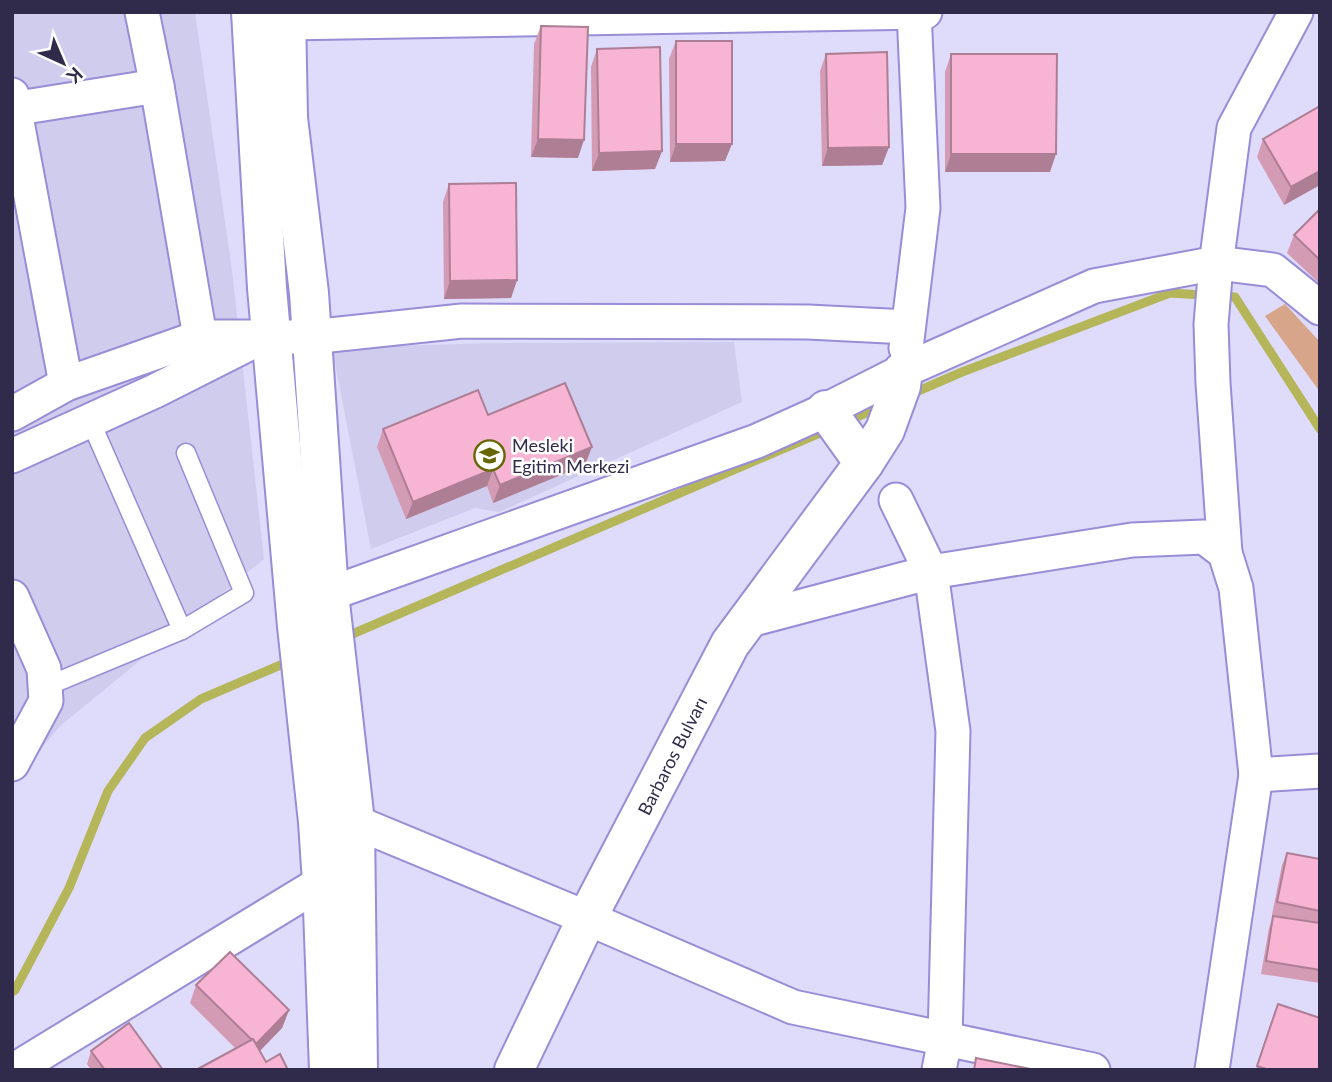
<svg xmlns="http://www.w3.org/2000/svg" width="1332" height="1082" viewBox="0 0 1332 1082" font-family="Lato,sans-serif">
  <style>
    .built { fill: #d0ccee }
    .green { fill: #d7a589 }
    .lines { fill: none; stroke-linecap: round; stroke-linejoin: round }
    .stream { stroke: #b4b659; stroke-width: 9 }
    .service-casing { stroke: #988dd6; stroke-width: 21 }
    .minor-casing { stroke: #988dd6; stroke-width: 37 }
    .tertiary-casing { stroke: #988dd6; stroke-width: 42 }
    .service { stroke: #fff; stroke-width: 18 }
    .minor { stroke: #fff; stroke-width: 33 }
    .tertiary { stroke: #fff; stroke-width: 38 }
    .wall { fill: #d49bb5 }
    .shaded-wall { fill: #ad7e94 }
    .building { fill: #f7b4d3; stroke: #ad7e94; stroke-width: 2 }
    .labels { text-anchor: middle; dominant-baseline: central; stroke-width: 5; stroke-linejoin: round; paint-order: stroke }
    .poi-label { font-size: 18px; fill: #302b4a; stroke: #fff; text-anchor: start }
    .street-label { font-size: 18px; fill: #302b4a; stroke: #fff }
  </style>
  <rect width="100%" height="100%" fill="#dedbfb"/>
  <g class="built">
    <polygon points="12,12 195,12 232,270 264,559 60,726 12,784"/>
    <polygon points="734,342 742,402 499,512 475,508 371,549 332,348 491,343"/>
  </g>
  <polygon class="green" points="1285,304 1320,342 1320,392 1265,316"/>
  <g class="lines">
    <g class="stream">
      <polyline points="909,395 962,372 1170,293 1235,297 1320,429"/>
      <polyline points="845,422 880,407"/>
      <polyline points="343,638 829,429"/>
      <polyline points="12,992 15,990 69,888 108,791 145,738 201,699 292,660"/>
    </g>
    <defs>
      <g id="service">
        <polyline points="182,630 244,593 186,453"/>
        <polyline points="45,687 182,630 90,420"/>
      </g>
      <g id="minor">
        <polyline points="142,12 157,86 200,337"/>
        <polyline points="285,23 925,12"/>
        <polyline points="12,95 66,384"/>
        <polyline points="12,109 157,86"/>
        <polyline points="906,348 923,208 914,12"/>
        <polyline points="12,414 66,384 200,337 311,337 462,321 808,322 908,327"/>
        <polyline points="12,456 155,391 256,340"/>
        <polyline points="896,500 931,572 953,731 945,1039 939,1070"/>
        <polyline points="1225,553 1213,383 1211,324 1216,265 1234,128 1296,12"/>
        <polyline points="329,594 757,441 826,410 903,371 1094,286 1217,263 1273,270 1320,308"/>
        <polyline points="12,597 44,669 46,701 12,764"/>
        <polyline points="746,621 931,572 1132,540 1204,537 1225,553 1236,588 1256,775 1212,1070"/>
        <polyline points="1256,775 1320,771"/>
        <polyline points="355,822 587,918 793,1007 1093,1070"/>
        <polyline points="14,1070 322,882"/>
      </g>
      <g id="tertiary">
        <polyline points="251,12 267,288 297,626 318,822 322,882 329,1070"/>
        <polyline points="286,12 288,118 309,293 329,594 355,822 358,1070"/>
        <polyline points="864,463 885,430 901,386 903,371"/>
        <polyline points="514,1070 587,918 730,644 864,463 826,410"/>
      </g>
    </defs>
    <use href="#service" class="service-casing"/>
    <use href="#minor" class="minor-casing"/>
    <use href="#tertiary" class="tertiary-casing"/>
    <use href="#service" class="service"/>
    <use href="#minor" class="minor"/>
    <use href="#tertiary" class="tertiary"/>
  </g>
  <g class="wall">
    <polygon points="541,26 578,158 531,157 534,44"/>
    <polygon points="676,41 725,161 670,162 669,59"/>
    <polygon points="597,49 662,151 655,169 592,171 591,67"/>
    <polygon points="826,54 889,147 882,165 822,166 820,71"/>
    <polygon points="951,54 1050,172 945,172 945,72"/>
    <polygon points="1263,139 1320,185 1284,205 1257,157"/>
    <polygon points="449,184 517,280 511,298 444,299 443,202"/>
    <polygon points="1320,209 1320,284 1287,253 1294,235"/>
    <polygon points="488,415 585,465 493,503 487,486 406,519 377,447 383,429"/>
    <polygon points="1287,853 1320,859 1320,983 1261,974 1269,928 1273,916 1298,920 1272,915 1282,865"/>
    <polygon points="196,985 289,1010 282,1028 260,1051 266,1062 288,1070 196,1070 235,1048 190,1003"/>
    <polygon points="1278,1004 1320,1070 1256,1070"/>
    <polygon points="91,1051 163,1070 91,1070 87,1064"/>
  </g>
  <g class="shaded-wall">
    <polygon points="538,139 584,140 578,158 531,157"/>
    <polygon points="676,144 732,144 725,161 670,162"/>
    <polygon points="889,147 882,165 822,166 828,148"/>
    <polygon points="662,151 655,169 592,171 599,153"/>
    <polygon points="951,154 1056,154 1050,172 945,172"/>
    <polygon points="1320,171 1320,185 1284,205 1291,187"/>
    <polygon points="517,280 511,298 444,299 450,281"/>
    <polygon points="592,447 585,465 493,503 500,485"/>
    <polygon points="493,469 487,486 406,519 413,502"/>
    <polygon points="289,1010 282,1028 249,1062 256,1044"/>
  </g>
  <g class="building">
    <polygon points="541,26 588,27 584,140 538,139"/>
    <rect x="676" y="41" width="56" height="103"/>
    <polygon points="660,47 662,151 599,153 597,49"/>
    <polygon points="887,52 889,147 828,148 826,54"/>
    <polygon points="951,54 1057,54 1056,154 951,154"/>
    <polygon points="1320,106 1320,171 1291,187 1263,139"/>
    <polygon points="516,183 517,280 450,281 449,184"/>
    <polygon points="1320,209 1320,260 1294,235"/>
    <polygon points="565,383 592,447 500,485 493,469 413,502 383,429 478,390 488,415"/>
    <polygon points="1287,853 1320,859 1320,911 1277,902"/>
    <polygon points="1273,916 1320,923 1320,970 1266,961"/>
    <polygon points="230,952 289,1010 256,1044 253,1039 251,1039 196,985"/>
    <polygon points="1278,1004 1320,1018 1320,1070 1269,1070 1257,1066"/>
    <polygon points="129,1023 163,1070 105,1070 91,1051"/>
    <polygon points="253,1039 266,1062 280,1054 288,1070 196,1070"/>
    <polygon points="976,1058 1035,1070 974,1070"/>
  </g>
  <defs>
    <symbol id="school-ring" viewBox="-11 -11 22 22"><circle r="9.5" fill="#fff" stroke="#666701" stroke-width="1.5"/><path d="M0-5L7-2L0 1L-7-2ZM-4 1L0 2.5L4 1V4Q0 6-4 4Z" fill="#666701"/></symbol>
  </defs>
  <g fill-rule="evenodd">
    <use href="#school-ring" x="472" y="438" width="35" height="35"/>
  </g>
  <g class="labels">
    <g class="poi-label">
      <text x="512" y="445">Mesleki<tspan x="512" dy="21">Egitim Merkezi</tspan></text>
    </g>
    <g class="street-label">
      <text transform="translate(672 756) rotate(-63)">Barbaros Bulvarı</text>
    </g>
  </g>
  <rect width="1332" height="1082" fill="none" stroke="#302b4a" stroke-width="28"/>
  <g transform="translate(63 63) rotate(136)" stroke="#ffffff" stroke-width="5" paint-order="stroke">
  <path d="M0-5L12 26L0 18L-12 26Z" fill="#302b4a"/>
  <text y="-10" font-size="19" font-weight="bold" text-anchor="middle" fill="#302b4a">K</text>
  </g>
</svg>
